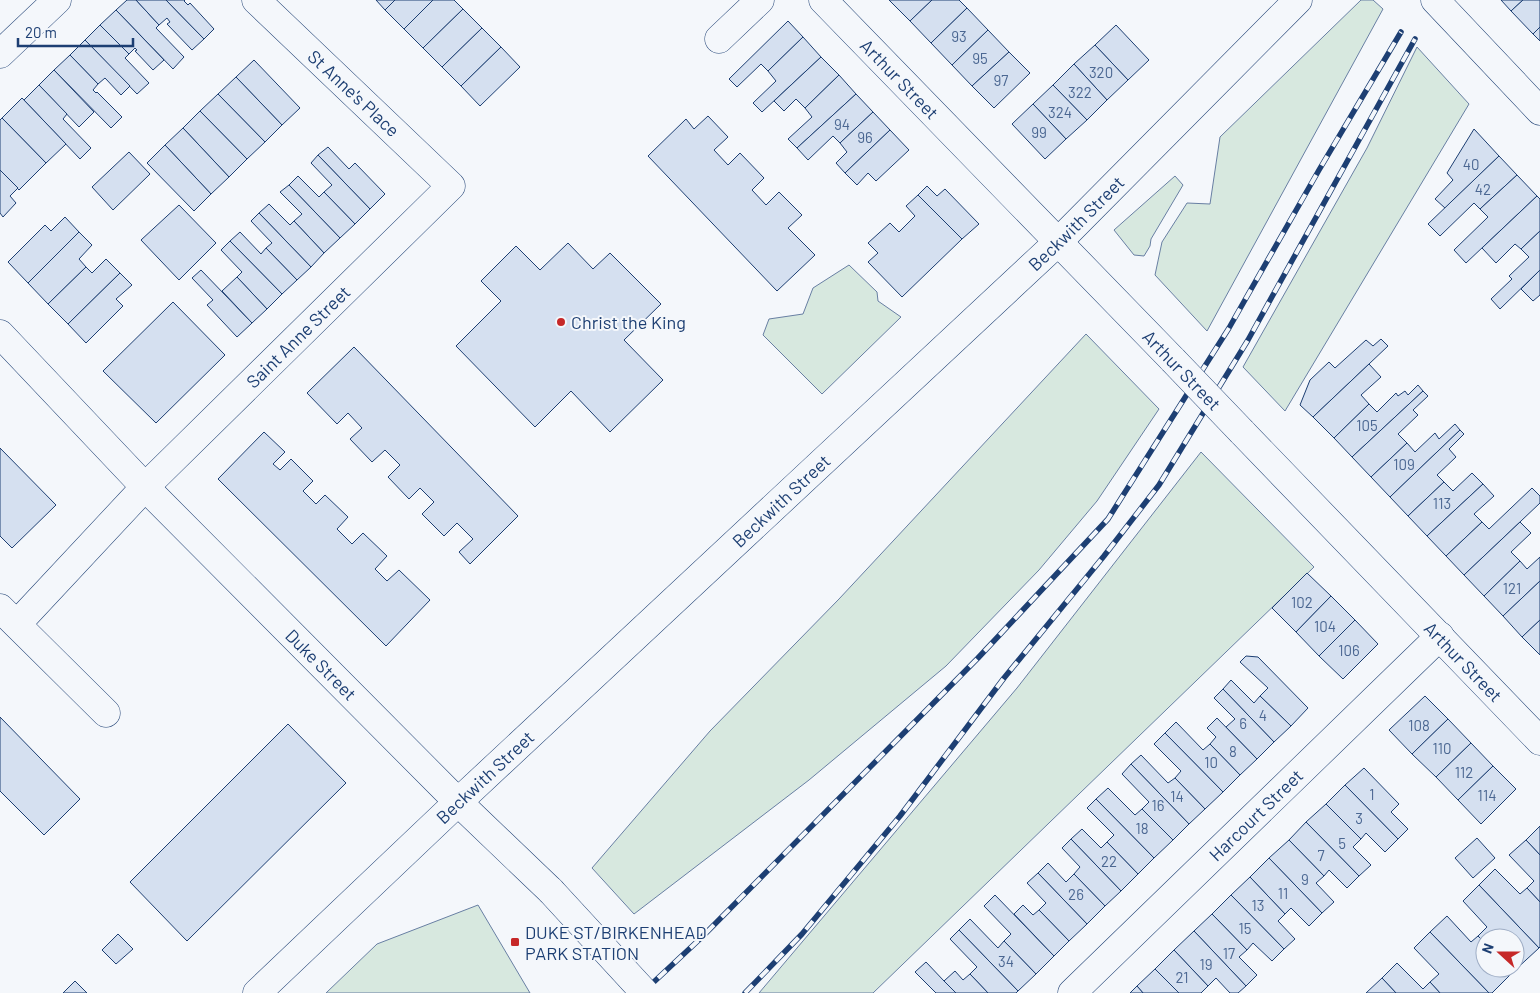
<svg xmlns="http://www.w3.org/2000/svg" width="1540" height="993" viewBox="0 0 1540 993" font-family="Barlow,sans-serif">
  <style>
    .green { fill: #d7e8df; stroke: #687fa3 }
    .building { fill: #d5e0f0; stroke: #1d3f73 }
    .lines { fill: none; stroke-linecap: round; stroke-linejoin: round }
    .street-casing { stroke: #1d3f73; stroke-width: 29 }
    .primary-casing { stroke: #1d3f73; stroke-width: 29 }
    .street { stroke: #f4f7fb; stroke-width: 28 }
    .primary { stroke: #f4f7fb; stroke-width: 28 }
    .rail-casing { stroke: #1d3f73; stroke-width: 5.5 }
    .rail { stroke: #f4f7fb; stroke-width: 4; stroke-dasharray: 11; stroke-linecap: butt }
    .street-bridge-casing { stroke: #1d3f73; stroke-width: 29; stroke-linecap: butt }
    .primary-bridge-casing { stroke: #1d3f73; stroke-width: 29; stroke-linecap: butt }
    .street-bridge { stroke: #f4f7fb; stroke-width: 28 }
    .primary-bridge { stroke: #f4f7fb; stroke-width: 28 }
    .poi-dot { fill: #c62828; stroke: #f4f7fb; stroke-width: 2 }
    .labels { text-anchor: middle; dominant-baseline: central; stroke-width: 4; stroke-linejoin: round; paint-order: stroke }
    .number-label { font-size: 15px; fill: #4b6792 }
    .street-label { font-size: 18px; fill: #1d3f73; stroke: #f4f7fb }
    .poi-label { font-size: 18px; fill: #1d3f73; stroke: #f4f7fb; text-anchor: start }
  </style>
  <rect width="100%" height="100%" fill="#f4f7fb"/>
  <g class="green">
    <polygon points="1361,0 1373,0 1383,9 1207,331 1155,275 1162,242 1187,203 1210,204 1220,137"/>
    <polygon points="1417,47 1469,104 1285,411 1243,367 1367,148"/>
    <polygon points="1175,176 1183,185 1151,239 1150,246 1144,256 1134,255 1114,230"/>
    <polygon points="849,265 877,292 878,301 901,317 822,394 763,335 769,319 803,314 813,288"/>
    <polygon points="1086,334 1159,409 1097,501 1039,570 946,666 809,780 634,914 592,868 710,731 839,599"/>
    <polygon points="1201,452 1314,567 873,993 759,993 1017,688"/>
    <polygon points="478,905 530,993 326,993 377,944"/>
  </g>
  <g class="building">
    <polygon points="127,0 136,0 159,25 156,28 184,57 173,69 116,10"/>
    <polygon points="136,0 166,0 204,39 192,50 167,24 170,22 167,18 159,25"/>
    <polygon points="166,0 185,0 184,1 188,5 190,3 214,29 204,39"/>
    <polygon points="376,0 395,0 385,10"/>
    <polygon points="395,0 433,0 404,29 385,10"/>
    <polygon points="433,0 454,0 463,9 423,48 404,29"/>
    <polygon points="889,0 932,0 910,21"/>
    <polygon points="932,0 959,0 967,8 931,43 910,21"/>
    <polygon points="1501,0 1523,0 1511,11"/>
    <polygon points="1523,0 1540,0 1540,27 1533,34 1511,11"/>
    <polygon points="967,8 988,30 952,65 931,43"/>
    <polygon points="463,9 482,28 442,67 423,48"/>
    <polygon points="116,10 164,60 153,70 135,51 137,50 135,48 129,54 100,25"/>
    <polygon points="788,21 803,37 768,71 761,64 737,87 729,79"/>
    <polygon points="100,25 129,54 125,58 149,83 137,94 85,40"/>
    <polygon points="1116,25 1149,60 1128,80 1095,45"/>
    <polygon points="1540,27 1540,41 1533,34"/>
    <polygon points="482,28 501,47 461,86 442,67"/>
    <polygon points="988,30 1009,52 972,86 952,65"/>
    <polygon points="803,37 821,57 762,112 753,103 776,81 768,71"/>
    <polygon points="85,40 130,86 121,95 105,78 98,84 70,55"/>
    <polygon points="1095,45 1128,80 1107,100 1074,64"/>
    <polygon points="501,47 520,67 480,106 461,86"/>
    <polygon points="1009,52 1030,73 994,108 972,86"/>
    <polygon points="70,55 98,84 93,90 96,93 97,92 122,117 111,128 54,70"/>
    <polygon points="821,57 839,75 805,108 796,99 784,111 774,101"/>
    <polygon points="254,60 300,108 282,125 236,77"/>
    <polygon points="1074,64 1107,100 1087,120 1053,85"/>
    <polygon points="54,70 94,112 79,127 39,85"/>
    <polygon points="839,75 856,94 797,148 788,139 812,117 805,108"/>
    <polygon points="236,77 282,125 265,142 218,94"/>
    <polygon points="39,85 67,114 63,119 91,148 80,159 24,100"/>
    <polygon points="1053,85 1087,120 1066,139 1033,104"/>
    <polygon points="218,94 265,142 247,159 200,111"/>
    <polygon points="856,94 873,112 840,143 833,136 808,160 797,148"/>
    <polygon points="22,98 66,144 46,163 2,118"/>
    <polygon points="1033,104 1066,139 1045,159 1012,124"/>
    <polygon points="200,111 247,159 229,177 183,128"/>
    <polygon points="873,112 890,130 845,173 836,163 847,152 840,143"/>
    <polygon points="708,116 728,137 714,150 728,165 740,153 764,178 752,190 766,205 779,192 802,215 788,228 815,255 777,291 648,156 686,119 694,129"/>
    <polygon points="2,118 46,163 19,190 0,170 0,120"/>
    <polygon points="183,128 229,177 211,194 165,145"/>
    <polygon points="1474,129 1499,156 1445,208 1435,199 1453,180 1447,173"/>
    <polygon points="890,130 909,150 876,181 868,173 857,185 845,173"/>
    <polygon points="165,145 211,194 194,211 147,163"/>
    <polygon points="328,147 349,169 355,163 385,194 370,209 318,155"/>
    <polygon points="129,152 150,174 113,210 92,187"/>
    <polygon points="318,155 370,209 355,224 324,192 332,185 311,163"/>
    <polygon points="1499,156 1517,175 1480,209 1474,203 1440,236 1428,224"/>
    <polygon points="0,170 18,188 10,196 16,203 3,217 0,213"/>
    <polygon points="1517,175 1537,196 1466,263 1454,250 1488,217 1480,209"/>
    <polygon points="298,176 319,197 324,192 355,224 340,238 289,185"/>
    <polygon points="289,185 340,238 324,253 294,221 302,214 280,192"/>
    <polygon points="927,186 937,196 945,189 979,224 962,239 918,195"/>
    <polygon points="918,195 962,239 902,297 868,262 878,253 868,243 890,223 899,232 915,216 906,206"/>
    <polygon points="1537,196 1540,199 1540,231 1521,249 1515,244 1496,263 1482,248"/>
    <polygon points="269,204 290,225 294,221 324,253 311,267 259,213"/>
    <polygon points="179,205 216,243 179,280 141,240"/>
    <polygon points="259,213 311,267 297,280 266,248 272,243 251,221"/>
    <polygon points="65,217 79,232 28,283 8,262 45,225 51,231"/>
    <polygon points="1540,231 1540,270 1500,309 1491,299 1512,279 1509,276 1529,257 1521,249"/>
    <polygon points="79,232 92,245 79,259 86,267 48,304 28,283"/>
    <polygon points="240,232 261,254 266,248 297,280 282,294 230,241"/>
    <polygon points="230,241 282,294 267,309 237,277 242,272 221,250"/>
    <polygon points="568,243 593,269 610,253 661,304 624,340 663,380 610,432 571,391 535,427 456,346 501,301 481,281 516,246 540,270"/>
    <polygon points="106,259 120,273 68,324 48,304 86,267 92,273"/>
    <polygon points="201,270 252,323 237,337 207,305 213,300 192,278"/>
    <polygon points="1540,270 1540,295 1533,301 1521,289"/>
    <polygon points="120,273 132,285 116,299 123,306 86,343 68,324"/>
    <polygon points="237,277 267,309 252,323 222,291"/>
    <polygon points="173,302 225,355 156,423 103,371"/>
    <polygon points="1381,339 1388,346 1313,417 1300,405 1310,380 1329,362 1335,368 1366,340 1373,346"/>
    <polygon points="354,347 518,516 470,564 459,552 473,539 457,523 444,536 422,514 434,502 420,488 409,499 388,477 400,465 385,450 372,462 350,439 362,428 348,413 337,424 307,393"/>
    <polygon points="1369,364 1381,377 1361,395 1369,404 1334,438 1313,417"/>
    <polygon points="1418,385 1423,391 1352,457 1334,438 1369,404 1377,412 1396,393 1398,396 1405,391 1408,395"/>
    <polygon points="1423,391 1428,396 1413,410 1418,415 1398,434 1407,443 1371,477 1352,457"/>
    <polygon points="1455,424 1460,430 1390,497 1371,477 1407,443 1415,452 1435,433 1439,439"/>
    <polygon points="1460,430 1464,434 1449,449 1456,457 1437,475 1444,482 1408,516 1390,497"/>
    <polygon points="264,432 285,452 273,464 280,470 291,459 313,481 303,491 316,504 325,495 348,517 337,529 352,544 363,533 387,556 375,569 387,581 399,570 430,600 386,646 218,479"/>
    <polygon points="0,448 56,505 12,548 0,536"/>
    <polygon points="1472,473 1483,484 1427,536 1408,516 1444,482 1453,491"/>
    <polygon points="1483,484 1494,496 1474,514 1482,522 1446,556 1427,536"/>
    <polygon points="1532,488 1540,496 1540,503 1464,575 1446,556 1482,522 1489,529"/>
    <polygon points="1520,522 1531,533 1511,552 1520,561 1484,596 1464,575"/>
    <polygon points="1540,557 1540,581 1503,616 1484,596 1520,561 1527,569"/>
    <polygon points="1307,573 1331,596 1296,632 1272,608"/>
    <polygon points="1540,581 1540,620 1522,637 1503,616"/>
    <polygon points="1331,596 1355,620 1319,656 1296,632"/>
    <polygon points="1355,620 1378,644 1343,679 1319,656"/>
    <polygon points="1540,620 1540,655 1522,637"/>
    <polygon points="1246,656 1258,657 1308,708 1291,726 1260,696 1268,688 1240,662"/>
    <polygon points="1231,680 1254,703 1260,696 1291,726 1274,742 1223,689"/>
    <polygon points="1223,689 1274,742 1257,759 1226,727 1235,719 1214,698"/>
    <polygon points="1425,696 1448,719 1412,754 1389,730"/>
    <polygon points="0,717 80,799 44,835 0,791"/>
    <polygon points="1217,718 1257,759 1240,775 1210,744 1216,737 1207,728"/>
    <polygon points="1448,719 1471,743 1436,777 1412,754"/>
    <polygon points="1176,722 1203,750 1210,744 1240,775 1223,792 1165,733"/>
    <polygon points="288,724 346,783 187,941 130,882"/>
    <polygon points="1165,733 1223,792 1205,809 1175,778 1181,771 1154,744"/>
    <polygon points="1471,743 1493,766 1458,800 1436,777"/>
    <polygon points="1141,755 1168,783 1175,778 1205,809 1189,824 1131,764"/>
    <polygon points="1131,764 1189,824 1173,840 1142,809 1149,802 1122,774"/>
    <polygon points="1493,766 1516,789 1481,824 1458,800"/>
    <polygon points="1364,768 1399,804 1391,812 1408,829 1398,839 1345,785"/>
    <polygon points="1345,785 1398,839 1385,852 1366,833 1361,839 1326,804"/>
    <polygon points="1108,788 1135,815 1142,809 1173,840 1154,858 1096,799"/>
    <polygon points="1096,799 1154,858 1138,874 1107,842 1114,835 1087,808"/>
    <polygon points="1326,804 1361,839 1353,847 1371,865 1359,876 1306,822"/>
    <polygon points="1306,822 1359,876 1347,888 1329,870 1324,876 1289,840"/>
    <polygon points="1540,826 1540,855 1526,840"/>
    <polygon points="1082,829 1101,848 1107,842 1138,874 1121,891 1071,839"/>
    <polygon points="1477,838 1495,858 1473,878 1455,858"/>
    <polygon points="1071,839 1121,891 1105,906 1074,874 1080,867 1062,848"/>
    <polygon points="1289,840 1324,876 1316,883 1334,902 1322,913 1269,858"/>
    <polygon points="1526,840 1540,855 1540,902 1527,888 1534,881 1509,855"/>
    <polygon points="1269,858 1322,913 1309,926 1291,908 1285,914 1250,877"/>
    <polygon points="1048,863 1066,882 1074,874 1105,906 1087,924 1038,873"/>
    <polygon points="1495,869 1520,894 1527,888 1540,902 1540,947 1539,948 1479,885"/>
    <polygon points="1038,873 1087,924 1069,941 1039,910 1046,903 1027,883"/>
    <polygon points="1250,877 1285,914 1278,921 1295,939 1284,949 1231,895"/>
    <polygon points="1479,885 1539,948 1513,972 1509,968 1515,968 1515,938 1485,938 1485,943 1478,936 1487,927 1463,901"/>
    <polygon points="995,895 1054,956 1036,974 1004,941 1011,934 984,906"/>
    <polygon points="1231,895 1284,949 1272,961 1253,943 1247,950 1212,914"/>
    <polygon points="1023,905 1033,915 1039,910 1069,941 1054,956 1014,914"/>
    <polygon points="1212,914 1247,950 1239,957 1257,975 1246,986 1194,931"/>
    <polygon points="1447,916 1471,942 1478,936 1485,943 1485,968 1509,968 1513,972 1492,993 1489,993 1430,932"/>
    <polygon points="970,919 998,948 1004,941 1036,974 1018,991 959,930"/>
    <polygon points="959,930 1018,991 1016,993 988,993 970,974 977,967 950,939"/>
    <polygon points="1194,931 1246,986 1238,993 1230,993 1216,978 1208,986 1174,950"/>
    <polygon points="1430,932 1489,993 1440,993 1430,982 1439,974 1414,948"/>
    <polygon points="118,934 133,949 116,964 102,950"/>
    <polygon points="1174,950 1208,986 1201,993 1179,993 1155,969"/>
    <polygon points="926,962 944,981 956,993 936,993 915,972"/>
    <polygon points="1397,963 1423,989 1430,982 1440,993 1396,993 1382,978"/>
    <polygon points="1155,969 1179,993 1143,993 1137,986"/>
    <polygon points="955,971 963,980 970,974 988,993 956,993 944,981"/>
    <polygon points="1382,978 1396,993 1366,993"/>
    <polygon points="75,981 87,993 63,993"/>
    <polygon points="1137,986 1143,993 1130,993"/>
  </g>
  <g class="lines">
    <defs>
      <g id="street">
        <path id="s1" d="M 823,0 L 1173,360"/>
        <polyline points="1435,0 1540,111"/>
        <polyline points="719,39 760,0"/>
        <polyline points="0,54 57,0"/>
        <path id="s2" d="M 1242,432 L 1540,741"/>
        <polyline points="0,608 106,713"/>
        <path id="s3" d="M 17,624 L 145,487 L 451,186 L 256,0"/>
        <path id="s4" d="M 257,993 L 458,802 L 1058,242 L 1298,0"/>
        <path id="s5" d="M 1072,993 L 1440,636"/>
      </g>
      <g id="primary">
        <path id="s6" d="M 0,334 L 145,487 L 458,802 L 551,891"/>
      </g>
    </defs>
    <use href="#street" class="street-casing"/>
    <use href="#primary" class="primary-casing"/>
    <use href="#street" class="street"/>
    <use href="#primary" class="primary"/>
    <defs>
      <g id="rail">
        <polyline points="642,993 702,937 978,658 1108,519 1229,328 1319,170 1401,32"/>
        <polyline points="745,993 802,934 900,816 1004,678 1104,556 1159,485 1248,340 1415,39"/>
      </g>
    </defs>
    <use href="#rail" class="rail-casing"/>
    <use href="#rail" class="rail"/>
    <defs>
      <polyline id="street-bridge" points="1173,360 1242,432"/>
      <polyline id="primary-bridge" points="551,891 645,993"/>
    </defs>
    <use href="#street-bridge" class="street-bridge-casing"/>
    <use href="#primary-bridge" class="primary-bridge-casing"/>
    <use href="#street-bridge" class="street-bridge"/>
    <use href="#primary-bridge" class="primary-bridge"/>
  </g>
  <g class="poi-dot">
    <circle cx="561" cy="322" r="5"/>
    <rect x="510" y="937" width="10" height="10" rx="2.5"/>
  </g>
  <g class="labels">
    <g class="number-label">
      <text x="959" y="36">93</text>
      <text x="980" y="58">95</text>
      <text x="1101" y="72">320</text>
      <text x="1001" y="80">97</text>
      <text x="1080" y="92">322</text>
      <text x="1060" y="112">324</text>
      <text x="842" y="124">94</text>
      <text x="1039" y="132">99</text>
      <text x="865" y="137">96</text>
      <text x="1471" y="164">40</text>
      <text x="1483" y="189">42</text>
      <text x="1367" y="425">105</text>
      <text x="1404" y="464">109</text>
      <text x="1442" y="503">113</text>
      <text x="1512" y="588">121</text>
      <text x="1302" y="602">102</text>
      <text x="1325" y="626">104</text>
      <text x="1349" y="650">106</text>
      <text x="1263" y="715">4</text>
      <text x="1243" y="723">6</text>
      <text x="1419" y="725">108</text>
      <text x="1442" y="748">110</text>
      <text x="1233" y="751">8</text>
      <text x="1211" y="762">10</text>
      <text x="1464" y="772">112</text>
      <text x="1372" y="794">1</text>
      <text x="1487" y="795">114</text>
      <text x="1177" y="796">14</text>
      <text x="1158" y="805">16</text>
      <text x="1359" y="818">3</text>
      <text x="1142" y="828">18</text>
      <text x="1342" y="843">5</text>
      <text x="1321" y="855">7</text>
      <text x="1109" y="861">22</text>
      <text x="1305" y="879">9</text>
      <text x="1283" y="893">11</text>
      <text x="1076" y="894">26</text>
      <text x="1258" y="905">13</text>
      <text x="1245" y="928">15</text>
      <text x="1229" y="953">17</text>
      <text x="1006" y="961">34</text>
      <text x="1206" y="964">19</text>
      <text x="1182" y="977">21</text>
    </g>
    <g class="street-label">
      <text stroke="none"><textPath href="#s1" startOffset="110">Arthur Street</textPath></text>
      <text transform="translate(354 93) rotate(43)">St Anne's Place</text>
      <text stroke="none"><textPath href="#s4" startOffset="1124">Beckwith Street</textPath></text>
      <text stroke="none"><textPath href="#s3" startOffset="402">Saint Anne Street</textPath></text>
      <text transform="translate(1182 370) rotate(46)">Arthur Street</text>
      <text stroke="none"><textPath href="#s4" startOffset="719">Beckwith Street</textPath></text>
      <text stroke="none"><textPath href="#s2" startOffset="319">Arthur Street</textPath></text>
      <text stroke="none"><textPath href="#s6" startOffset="461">Duke Street</textPath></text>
      <text stroke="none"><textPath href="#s4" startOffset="314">Beckwith Street</textPath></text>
      <text stroke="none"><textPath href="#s5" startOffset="256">Harcourt Street</textPath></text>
    </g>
    <g class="poi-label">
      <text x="571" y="322">Christ the King</text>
      <text x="525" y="932">DUKE ST/BIRKENHEAD<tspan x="525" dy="21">PARK STATION</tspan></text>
    </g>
  </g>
  <g transform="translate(1500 953) rotate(291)"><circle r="24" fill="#f4f7fb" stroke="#9eadc5"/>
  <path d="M0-4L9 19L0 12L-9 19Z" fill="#c62828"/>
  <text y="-8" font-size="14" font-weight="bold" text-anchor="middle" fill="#1d3f73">N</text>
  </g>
  <path d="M18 38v8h115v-8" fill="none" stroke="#1d3f73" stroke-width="2.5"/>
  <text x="25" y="38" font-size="15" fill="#1d3f73" stroke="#f4f7fb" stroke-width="4" paint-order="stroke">20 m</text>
</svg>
